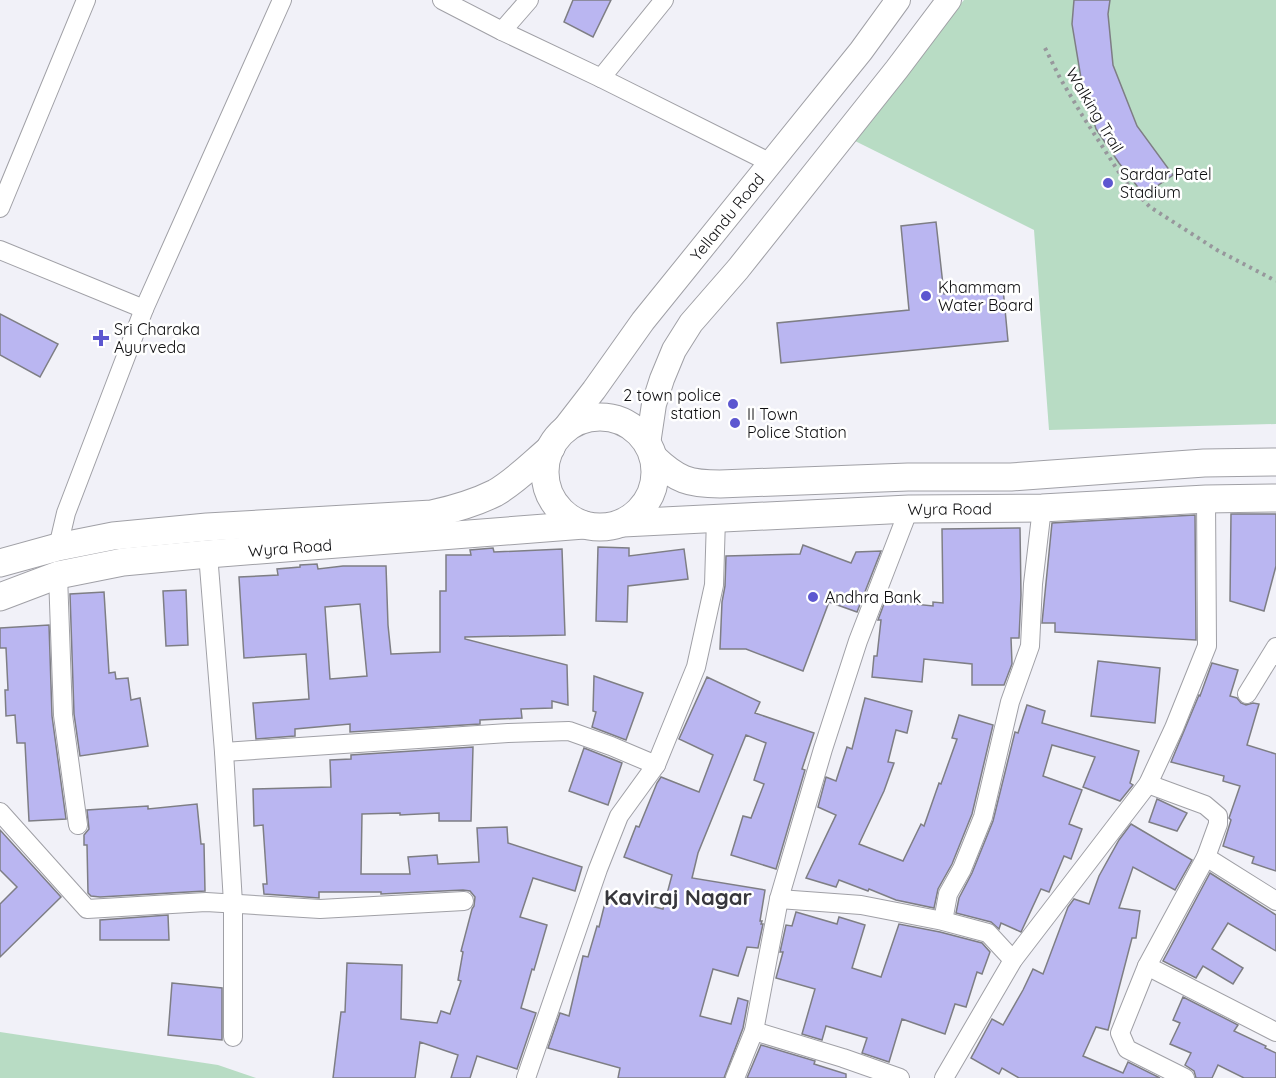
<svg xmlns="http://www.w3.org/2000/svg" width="1276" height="1078" viewBox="0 0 1276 1078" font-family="Quicksand,sans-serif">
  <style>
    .green { fill: #b8dcc4 }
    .building { fill: #bab6f1; stroke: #7e7e84; stroke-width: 1.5; fill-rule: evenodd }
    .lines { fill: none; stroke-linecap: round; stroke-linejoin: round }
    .minor-casing { stroke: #a0a0a6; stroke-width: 20 }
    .secondary-casing { stroke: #a0a0a6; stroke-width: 26 }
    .primary-casing { stroke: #a0a0a6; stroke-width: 29 }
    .path { stroke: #97979c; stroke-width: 4; stroke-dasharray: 3 4.5; stroke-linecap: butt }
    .minor { stroke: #fff; stroke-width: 18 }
    .secondary { stroke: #fff; stroke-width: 24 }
    .primary { stroke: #fff; stroke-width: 27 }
    .poi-dot { fill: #5d57d0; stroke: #fff; stroke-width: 2 }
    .labels { text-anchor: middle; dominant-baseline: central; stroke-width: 5; stroke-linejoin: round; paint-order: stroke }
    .street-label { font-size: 16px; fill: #0d0d0f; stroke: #fff }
    .poi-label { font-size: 16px; fill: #0d0d0f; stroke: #fff; text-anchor: start }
    .district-label { font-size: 22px; font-weight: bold; fill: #37373c; stroke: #fff }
  </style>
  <rect width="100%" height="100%" fill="#f1f1f8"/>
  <g class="green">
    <polygon points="964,0 1276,0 1276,424 1049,430 1034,230 845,136"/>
    <polygon points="0,1032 218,1065 256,1078 0,1078"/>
  </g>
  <g class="building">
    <polygon points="573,0 611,0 593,37 564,22"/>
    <polygon points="1074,0 1110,0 1108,14 1113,65 1137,126 1173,175 1144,195 1119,163 1096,129 1081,78 1072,24"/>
    <polygon points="936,222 944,294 1003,288 1008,341 781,363 777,323 909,310 901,226"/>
    <polygon points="0,314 58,344 40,377 0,355"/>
    <polygon points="1231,514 1276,514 1276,566 1264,611 1230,601"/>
    <polygon points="1195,515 1196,640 1055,632 1055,623 1042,623 1052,523"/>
    <polygon points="1020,528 1021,595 1019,638 1011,638 1012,664 1004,685 972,685 972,664 924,659 922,682 872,677 874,656 877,656 881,620 878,620 885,601 933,606 933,602 943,603 942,529"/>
    <polygon points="803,545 851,563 856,552 881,551 857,612 829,602 803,671 746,649 720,649 722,602 725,586 726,556 800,554"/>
    <polygon points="598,547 629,548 629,556 684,549 688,579 628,586 627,622 596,621"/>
    <path d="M 493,548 L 494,552 L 562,549 L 565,635 L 465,637 L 465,639 L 567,665 L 568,705 L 552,701 L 552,708 L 521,709 L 522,718 L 480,720 L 480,724 L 350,732 L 350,724 L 295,729 L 295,736 L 256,739 L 253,703 L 309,699 L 306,654 L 244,658 L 239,577 L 278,575 L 277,569 L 300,567 L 300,565 L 317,564 L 318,569 L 343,566 L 386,566 L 388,625 L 391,654 L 440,652 L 440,591 L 446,591 L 446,555 L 471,555 L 470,550 ZM 360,604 L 367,676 L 330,679 L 325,607 Z"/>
    <polygon points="186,590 188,645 166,646 163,591"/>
    <polygon points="104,592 109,673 115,672 116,679 128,678 131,700 140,698 148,746 80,756 74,714 70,594"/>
    <polygon points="49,625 52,716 66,819 29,821 25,743 17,743 15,715 6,716 5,690 8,690 6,648 0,648 0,628"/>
    <polygon points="1098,661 1160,668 1155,723 1091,716"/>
    <polygon points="1212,663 1238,670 1230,696 1237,698 1241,703 1246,705 1253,703 1259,704 1247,745 1276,754 1276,871 1252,863 1254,857 1223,846 1231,820 1229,818 1240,786 1223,781 1224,776 1171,762 1199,695 1200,696"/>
    <polygon points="594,676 643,693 626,740 592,727 596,712 593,711"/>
    <polygon points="707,677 760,702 755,713 814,733 802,769 805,770 776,869 731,855 743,816 751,818 764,784 754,780 766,743 746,735 698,853 692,878 765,890 760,921 762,921 761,924 763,924 758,948 747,947 738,976 713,969 700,1016 731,1024 738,998 748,1001 743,1028 724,1078 618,1078 620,1068 548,1048 560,1013 569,1016 583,956 588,957 597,926 599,927 607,895 663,909 672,875 624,857 636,826 639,827 657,783 661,777 699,792 713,755 679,739"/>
    <polygon points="865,698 912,711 907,733 896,730 888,762 894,763 884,791 859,844 903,861 921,824 924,826 939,783 941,784 957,739 952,738 959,715 993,725 972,814 952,864 938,889 934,908 896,900 869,889 868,891 839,880 836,887 806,878 836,815 818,807 826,777 836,781 847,747 852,749"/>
    <polygon points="1027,705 1045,711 1042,723 1139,751 1130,783 1133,785 1120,801 1083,787 1095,757 1052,745 1043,776 1082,790 1069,824 1082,829 1071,859 1064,856 1049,892 1041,889 1021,932 1001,923 999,929 991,922 956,913 959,898 972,873 993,821 1015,732 1018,733"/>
    <polygon points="473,747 471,821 439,821 439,813 400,815 400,813 362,814 361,874 410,874 408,857 437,855 438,864 479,862 477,828 507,827 508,843 582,867 575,891 533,878 520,917 547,925 534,970 532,969 521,1008 536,1013 517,1069 477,1056 470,1078 451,1078 458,1055 420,1042 415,1078 333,1078 341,1012 345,1012 347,963 402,965 401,1019 437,1023 441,1011 450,1014 461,981 458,980 463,952 461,951 472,909 474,906 475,897 470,891 463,890 381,894 381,892 319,892 319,898 264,894 263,884 267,884 263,825 254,826 253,789 331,787 330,760 351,759 351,755"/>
    <polygon points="584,748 622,763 608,805 569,791"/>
    <polygon points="1157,799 1187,813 1177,831 1149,822"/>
    <polygon points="197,804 201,844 204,844 205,891 100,897 91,896 88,893 87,845 84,845 84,835 89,829 87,810 148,806 148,809"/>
    <polygon points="1131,824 1192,860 1175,890 1133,867 1119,908 1140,911 1136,938 1132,938 1108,1030 1096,1027 1083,1056 1123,1073 1128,1062 1160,1078 1019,1078 1002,1068 999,1074 971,1058 992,1019 1003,1025 1023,990 1033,969 1043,974 1068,907 1074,899 1089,904 1099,876 1119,840"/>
    <polygon points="0,830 61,897 0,957 0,904 17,887 0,870"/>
    <polygon points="1210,873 1276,915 1276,951 1228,923 1212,949 1243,968 1233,984 1203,966 1196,978 1163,961"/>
    <polygon points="796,912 837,924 839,917 865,925 852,968 881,977 899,924 940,932 982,943 990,952 982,974 977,972 966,1007 955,1004 945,1034 902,1019 889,1062 862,1053 867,1038 826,1026 822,1040 802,1034 815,989 776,978 783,952 780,952 786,925 792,926"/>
    <polygon points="168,915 169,940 100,940 100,920"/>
    <polygon points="172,983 222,988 222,1040 168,1035"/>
    <polygon points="1183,997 1238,1025 1234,1031 1266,1046 1265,1048 1276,1053 1276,1078 1244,1078 1218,1065 1212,1078 1196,1078 1194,1071 1185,1065 1191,1053 1170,1044 1180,1023 1173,1020"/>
    <polygon points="761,1045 815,1061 814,1064 846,1074 846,1078 747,1078"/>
  </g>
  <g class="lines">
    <defs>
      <g id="minor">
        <polyline points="442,0 502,31 601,78 771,163"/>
        <polyline points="502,31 529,0"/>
        <polyline points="601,78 664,0"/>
        <polyline points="0,208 86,0"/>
        <polyline points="0,250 144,309"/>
        <polyline points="58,547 66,513 144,309 282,0"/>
        <polyline points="208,554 224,752 233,903 233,1037"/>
        <polyline points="58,575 63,715 78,825"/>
        <polyline points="1247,694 1276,647"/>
        <polyline points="224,752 508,733 569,731 611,746 656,765"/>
        <polyline points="1148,784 1205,805 1218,816 1218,824 1206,857 1147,966 1120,1033 1127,1049 1185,1078"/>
        <polyline points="0,812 87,909 206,902 320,909 464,901"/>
        <polyline points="1206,857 1276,901"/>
        <polyline points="779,899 861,905 943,921 988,933 1013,960"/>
        <polyline points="943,921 948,894 962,869 983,817 1010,702 1030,646 1033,584 1042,508"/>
        <polyline points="1147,966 1276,1032"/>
        <polyline points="754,1031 843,1058 900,1078"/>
        <polyline points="526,1078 598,869 619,816 656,765 696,667 714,585 716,518"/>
        <polyline points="735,1078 754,1031 779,899 823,749 858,641 909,509"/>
        <polyline points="944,1078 1013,960 1148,784 1174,728 1207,646 1206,499"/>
      </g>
      <g id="secondary">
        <path id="s1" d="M 560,434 L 594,390 L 643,321 L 861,51 L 898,0"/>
        <polyline points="648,444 654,404 662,379 674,350 691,323 738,269 897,69 949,0"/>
      </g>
      <g id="primary">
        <circle cx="600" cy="472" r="55"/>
        <path d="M 654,458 C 677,480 689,484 720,484 L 908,477 L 1011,477 L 1204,463 L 1276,462"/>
        <path id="s2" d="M 623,523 L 909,509 L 1042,508 L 1206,499 L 1276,498"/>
        <path d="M 0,563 L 58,547 L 113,536 L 207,527 L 432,514 C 454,509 475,503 495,493 C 516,481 533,463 551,448"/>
        <path id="s3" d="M 0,597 L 58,575 L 123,562 L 208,554 L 584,525"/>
      </g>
    </defs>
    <use href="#minor" class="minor-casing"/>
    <use href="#secondary" class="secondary-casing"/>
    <use href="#primary" class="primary-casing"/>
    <polyline class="path" points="1045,48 1060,78 1082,115 1124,180 1150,207 1217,250 1276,281"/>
    <use href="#minor" class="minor"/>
    <use href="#secondary" class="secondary"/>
    <use href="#primary" class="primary"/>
  </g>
  <g class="poi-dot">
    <circle cx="1108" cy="183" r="6"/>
    <circle cx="926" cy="296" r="6"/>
    <path d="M98 329h6v6h6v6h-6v6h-6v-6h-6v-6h6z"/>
    <circle cx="733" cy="404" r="6"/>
    <circle cx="735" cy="423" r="6"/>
    <circle cx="813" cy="597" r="6"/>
  </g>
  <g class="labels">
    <g class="street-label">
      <text transform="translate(1095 110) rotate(59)">Walking Trail</text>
      <text stroke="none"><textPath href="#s1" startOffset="274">Yellandu Road</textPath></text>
      <text stroke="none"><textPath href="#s2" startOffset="327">Wyra Road</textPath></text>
      <text stroke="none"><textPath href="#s3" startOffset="296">Wyra Road</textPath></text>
    </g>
    <g class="poi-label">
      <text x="1120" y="174">Sardar Patel<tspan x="1120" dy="18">Stadium</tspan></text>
      <text x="938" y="287">Khammam<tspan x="938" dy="18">Water Board</tspan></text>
      <text x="114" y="329">Sri Charaka<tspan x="114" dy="18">Ayurveda</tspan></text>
      <text x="721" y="395" text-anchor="end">2 town police<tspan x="721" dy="18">station</tspan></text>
      <text x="747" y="414">II Town<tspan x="747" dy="18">Police Station</tspan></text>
      <text x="825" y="597">Andhra Bank</text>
    </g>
    <g class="district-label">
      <text x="678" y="897">Kaviraj Nagar</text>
    </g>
  </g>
</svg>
